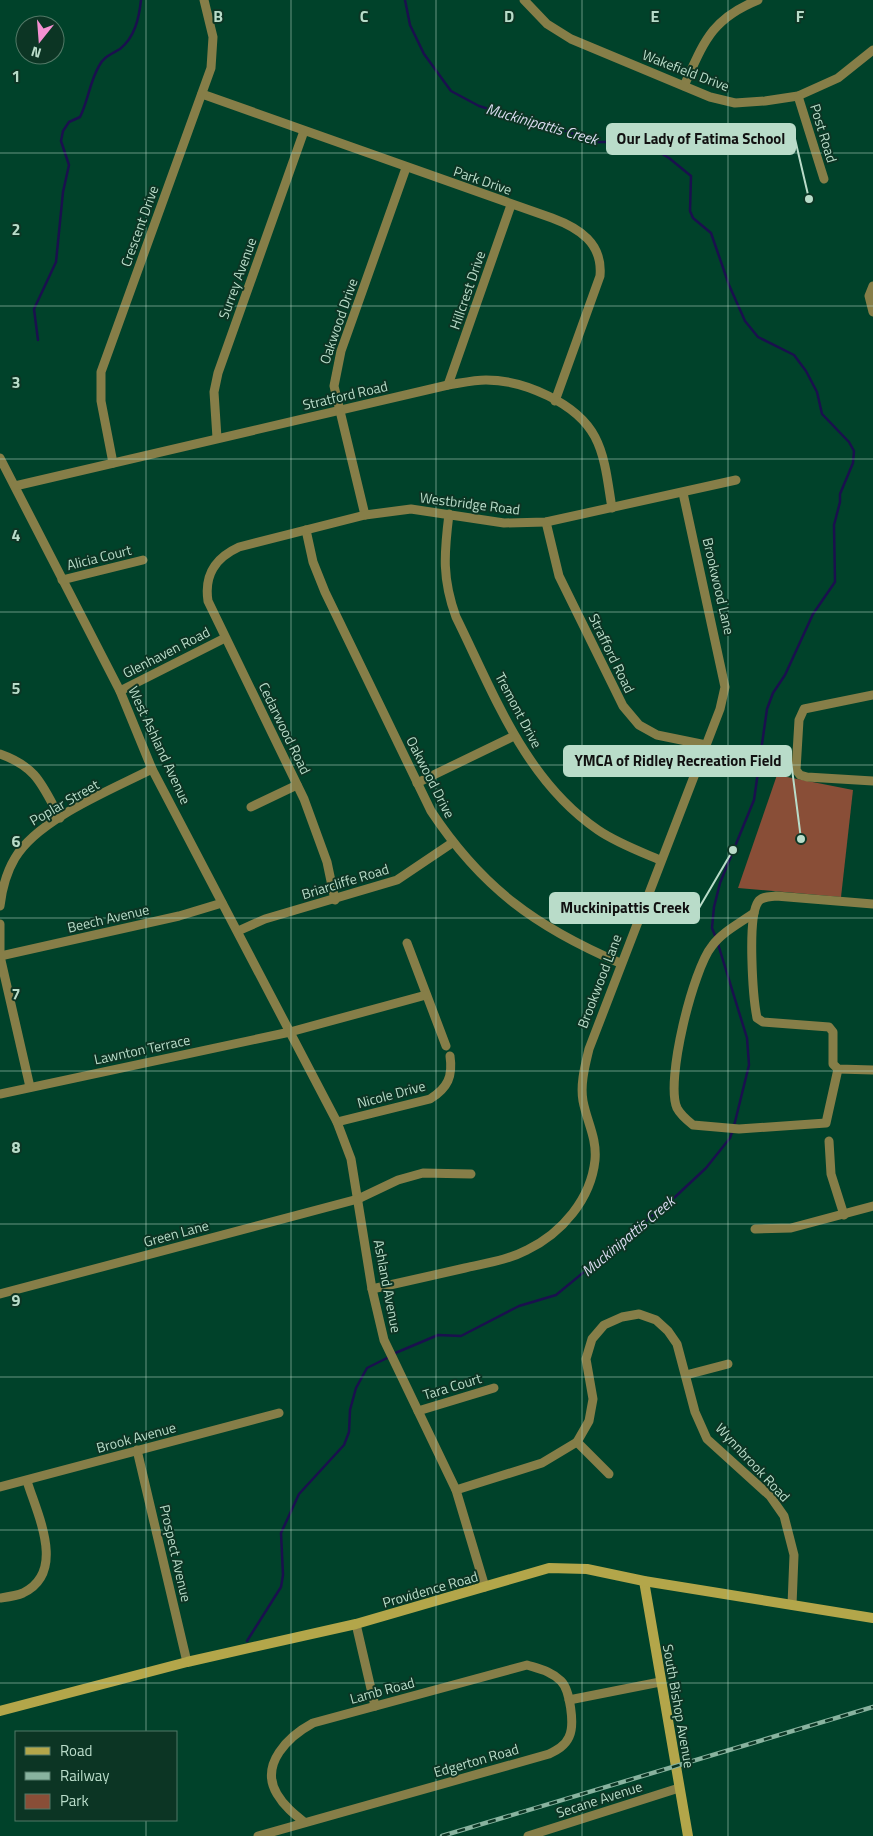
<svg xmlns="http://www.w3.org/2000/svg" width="873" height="1836" viewBox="0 0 873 1836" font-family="'Titillium Web',sans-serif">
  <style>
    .green { fill: #894e37 }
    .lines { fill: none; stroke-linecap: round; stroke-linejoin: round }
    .stream { stroke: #1a104e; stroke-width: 2.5 }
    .street { stroke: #867e48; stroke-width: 9 }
    .secondary { stroke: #b3a64a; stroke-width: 10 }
    .rail-casing { stroke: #88b39f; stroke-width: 4.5 }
    .rail { stroke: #0c3524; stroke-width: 2.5; stroke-dasharray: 8; stroke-linecap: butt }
    .grid { fill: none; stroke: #b9dcc9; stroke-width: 1; stroke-opacity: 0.55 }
    .labels { text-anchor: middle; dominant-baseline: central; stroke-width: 4; stroke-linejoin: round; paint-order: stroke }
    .street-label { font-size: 14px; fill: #b9dcc9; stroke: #0c3524 }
    .water-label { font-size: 15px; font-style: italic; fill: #d8daee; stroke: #0c3524 }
    .grid-label { font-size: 16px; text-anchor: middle; font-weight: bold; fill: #b9dcc9; stroke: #0c3524; stroke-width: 4; stroke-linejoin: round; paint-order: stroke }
    .leader { fill: none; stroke: #b9dcc9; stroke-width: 2 }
    .callout-dot { fill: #b9dcc9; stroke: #0c3524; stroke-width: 2 }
    .callout { fill: #b9dcc9; stroke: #b9dcc9; stroke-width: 2 }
    .callout-label { font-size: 15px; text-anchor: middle; font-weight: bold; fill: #111 }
  </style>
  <rect width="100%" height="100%" fill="#00422a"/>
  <polygon class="green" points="777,775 853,790 841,897 738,888"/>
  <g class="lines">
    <g class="stream">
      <polyline points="405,0 410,25 424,54 451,91 479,106 518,118 542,122 595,142 625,142 652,148 669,158 691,176 690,211 693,218 711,233 729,285 745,321 758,337 794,355 806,371 817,392 822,414 849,442 854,451 853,463 840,494 840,502 834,525 835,582 813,614 785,675 773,693 767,709 754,800 720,883 714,907 712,928 716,938"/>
      <path d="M 38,340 L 34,309 L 56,262 L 63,192 L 69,165 L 61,141 L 63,131 L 69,122 L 80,117 C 88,101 90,81 99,66 C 103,57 112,54 120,49 C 135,37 139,18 141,0"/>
      <polyline points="718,944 747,1038 749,1065 734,1126"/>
      <polyline points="393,1354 438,1335 461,1336 519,1306 556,1295 675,1197 706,1168 730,1138 732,1132"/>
      <polyline points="247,1641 281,1587 283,1575 281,1533 299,1494 344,1445 349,1432 350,1410 356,1388 367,1368 389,1357"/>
    </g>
    <g class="street">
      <polyline points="524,0 547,24 571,39 710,97 735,103 765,101 798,96 838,78 873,50"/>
      <path d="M 684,86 C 704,42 711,19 758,0"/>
      <path d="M 202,94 L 552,218 C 579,228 603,243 600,276 L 555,401"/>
      <polyline points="798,96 824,179"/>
      <polyline points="873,286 869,296 873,312"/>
      <polyline points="448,385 511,205"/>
      <polyline points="217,438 214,392 218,373 304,131"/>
      <polyline points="0,458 120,691 152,769 337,1122 351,1159 372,1289 384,1340 456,1490 485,1587"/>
      <polyline points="113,463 101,401 101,372 211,68 213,37 204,0"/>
      <path d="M 15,486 L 448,385 C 461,383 474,380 486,380 C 524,380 577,403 595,437 C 606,458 608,485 612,508"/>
      <path d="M 449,514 C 444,554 442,579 456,617 C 494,694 525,780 598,830 C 617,843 639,851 660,860"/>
      <polyline points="365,515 334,386 341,351 406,168"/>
      <polyline points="546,522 559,576 623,706 639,725 657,735 706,745"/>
      <path d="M 306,530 L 313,562 L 325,592 L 431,811 C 482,888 536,927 620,963"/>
      <polyline points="62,580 143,560"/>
      <polyline points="120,691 225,638"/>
      <polyline points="873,695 804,709 799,720 796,770 800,775 807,777 873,781"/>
      <path d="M 0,754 C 37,767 42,785 60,818"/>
      <polyline points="417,783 514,736"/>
      <polyline points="251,807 297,785"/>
      <path d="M 335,900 L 327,862 L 304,799 L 208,601 C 204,575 215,558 239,547 L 365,515 L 411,509 L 504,523 L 546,522 L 736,480"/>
      <path d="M 873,904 L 776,896 C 770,897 762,896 758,902 C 747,918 753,998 757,1018 L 763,1022 L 829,1027 L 833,1032 L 833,1064 L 838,1069 L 873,1070"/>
      <path d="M 0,906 C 2,889 6,873 15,858 C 38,819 111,790 152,769"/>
      <path d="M 754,913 C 740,923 722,932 712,946 C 693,969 665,1082 677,1108 C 680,1114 688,1121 693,1125 L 739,1129 L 826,1123 L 838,1069"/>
      <polyline points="0,924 0,956 30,1087"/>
      <polyline points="238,931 265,919 397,880 452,843"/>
      <polyline points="407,943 446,1046"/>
      <polyline points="0,956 179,916 222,903"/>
      <polyline points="0,1094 290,1032 426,995"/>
      <path d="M 337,1122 L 430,1099 C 448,1088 453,1076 450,1056"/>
      <polyline points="829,1141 831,1174 844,1215"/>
      <polyline points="755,1229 791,1228 873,1206"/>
      <path d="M 372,1289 C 403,1282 434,1275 465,1268 C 486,1263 508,1260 527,1250 C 562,1233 591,1199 595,1160 C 597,1138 587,1122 583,1101 C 580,1084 585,1066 589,1049 L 720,709 L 725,687 L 683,493"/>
      <polyline points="0,1294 358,1199 398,1180 423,1173 471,1174"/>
      <polyline points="686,1375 728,1364"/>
      <polyline points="418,1411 494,1388"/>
      <polyline points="577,1442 609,1474"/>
      <polyline points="137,1450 187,1662"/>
      <polyline points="0,1487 279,1413"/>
      <polyline points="456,1490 542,1463 577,1442 589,1421 593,1399 586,1359 592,1339 604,1325 622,1317 639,1314 656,1320 668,1331 677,1344 695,1412 707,1439 770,1496 784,1516 794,1555 792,1605"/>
      <path d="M 0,1598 C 7,1597 16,1596 23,1593 C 67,1572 37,1514 27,1481"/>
      <polyline points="356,1624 375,1706"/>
      <polyline points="569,1700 660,1682"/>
      <path d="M 258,1836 L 549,1754 C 557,1750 565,1746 569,1737 C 575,1725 570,1690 561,1681 C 551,1671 540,1669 527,1665 L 313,1723 C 289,1736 259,1764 277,1794 C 284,1806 294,1814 304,1822"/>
      <polyline points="528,1836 679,1788"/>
    </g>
    <g class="secondary">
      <polyline points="644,1581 688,1836"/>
      <polyline points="0,1711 187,1662 356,1624 549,1568 587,1569 644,1581 873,1618"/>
    </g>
    <defs>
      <polyline id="rail" points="442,1836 873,1707"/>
    </defs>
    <use href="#rail" class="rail-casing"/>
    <use href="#rail" class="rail"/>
  </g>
  <path class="grid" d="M 146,0 L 146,1732M 291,0 L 291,1836M 436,0 L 436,1836M 582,0 L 582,1836M 728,0 L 728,1836M 0,153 L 873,153M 0,306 L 873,306M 0,459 L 873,459M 0,612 L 873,612M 0,765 L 873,765M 0,918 L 873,918M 0,1071 L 873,1071M 0,1224 L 873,1224M 0,1377 L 873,1377M 0,1530 L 873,1530M 0,1683 L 873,1683M 146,1820 L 146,1836"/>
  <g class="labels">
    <g class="street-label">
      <text transform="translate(686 70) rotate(21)">Wakefield Drive</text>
      <text transform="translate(824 133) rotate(73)">Post Road</text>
      <text transform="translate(483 180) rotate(19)">Park Drive</text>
      <text transform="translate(139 226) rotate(-70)">Crescent Drive</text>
      <text transform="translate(237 278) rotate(-70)">Surrey Avenue</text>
      <text transform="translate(467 290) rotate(-71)">Hillcrest Drive</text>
      <text transform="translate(338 321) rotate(-71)">Oakwood Drive</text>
      <text transform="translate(345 395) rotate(-13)">Stratford Road</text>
      <text transform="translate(470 503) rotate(7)">Westbridge Road</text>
      <text transform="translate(99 557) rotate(-14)">Alicia Court</text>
      <text transform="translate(719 586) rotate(77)">Brookwood Lane</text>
      <text transform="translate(166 652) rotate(-27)">Glenhaven Road</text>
      <text transform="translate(612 653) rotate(64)">Strafford Road</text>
      <text transform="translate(519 710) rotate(62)">Tremont Drive</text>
      <text transform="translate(285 728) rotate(64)">Cedarwood Road</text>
      <text transform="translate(160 745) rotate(65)">West Ashland Avenue</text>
      <text transform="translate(431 777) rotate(63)">Oakwood Drive</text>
      <text transform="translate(64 802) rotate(-30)">Poplar Street</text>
      <text transform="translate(345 881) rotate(-17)">Briarcliffe Road</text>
      <text transform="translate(108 918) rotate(-13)">Beech Avenue</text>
      <text transform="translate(599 981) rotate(-69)">Brookwood Lane</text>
      <text transform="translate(142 1049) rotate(-12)">Lawnton Terrace</text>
      <text transform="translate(391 1094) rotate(-15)">Nicole Drive</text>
      <text transform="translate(176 1233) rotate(-15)">Green Lane</text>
      <text transform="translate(388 1286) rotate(79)">Ashland Avenue</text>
      <text transform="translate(452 1386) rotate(-17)">Tara Court</text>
      <text transform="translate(136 1437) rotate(-15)">Brook Avenue</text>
      <text transform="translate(753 1462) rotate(47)">Wynnbrook Road</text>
      <text transform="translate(176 1553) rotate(77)">Prospect Avenue</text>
      <text transform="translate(430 1589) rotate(-16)">Providence Road</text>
      <text transform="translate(382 1690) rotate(-15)">Lamb Road</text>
      <text transform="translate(679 1706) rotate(80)">South Bishop Avenue</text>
      <text transform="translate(476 1760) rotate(-16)">Edgerton Road</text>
      <text transform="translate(599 1799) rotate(-18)">Secane Avenue</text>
    </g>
    <g class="water-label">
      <text transform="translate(542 124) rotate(16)">Muckinipattis Creek</text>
      <text transform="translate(628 1236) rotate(-40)">Muckinipattis Creek</text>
    </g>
  </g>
  <g class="grid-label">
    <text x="218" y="22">B</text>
    <text x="364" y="22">C</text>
    <text x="509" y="22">D</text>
    <text x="655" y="22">E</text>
    <text x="800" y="22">F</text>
    <text x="16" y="82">1</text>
    <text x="16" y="235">2</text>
    <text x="16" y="388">3</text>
    <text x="16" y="541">4</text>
    <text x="16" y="694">5</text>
    <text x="16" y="847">6</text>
    <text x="16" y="1000">7</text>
    <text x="16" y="1153">8</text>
    <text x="16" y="1306">9</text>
  </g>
  <path class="leader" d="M809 199L795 139M801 839L791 761M733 850L699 908"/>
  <g class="callout-dot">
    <circle cx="809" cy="199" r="5"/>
    <circle cx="801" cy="839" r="5"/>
    <circle cx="733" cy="850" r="5"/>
  </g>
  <g class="callout">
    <rect x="607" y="124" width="188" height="30" rx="5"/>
    <rect x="564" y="746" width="227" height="30" rx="5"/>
    <rect x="550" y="893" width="149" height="30" rx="5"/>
  </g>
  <g class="callout-label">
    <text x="701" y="144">Our Lady of Fatima School</text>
    <text x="678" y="766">YMCA of Ridley Recreation Field</text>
    <text x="625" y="913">Muckinipattis Creek</text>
  </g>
  <rect x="15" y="1731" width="162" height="90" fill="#0c3524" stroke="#517866"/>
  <rect x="25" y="1747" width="25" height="8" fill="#b3a64a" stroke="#517866"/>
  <text x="60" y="1756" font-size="15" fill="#b9dcc9">Road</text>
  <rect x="25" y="1772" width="25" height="8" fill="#88b39f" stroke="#517866"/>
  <text x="60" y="1781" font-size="15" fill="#b9dcc9">Railway</text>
  <rect x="25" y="1794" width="25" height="15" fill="#894e37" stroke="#517866"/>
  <text x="60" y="1806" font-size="15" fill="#b9dcc9">Park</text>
  <g transform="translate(40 40) rotate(197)"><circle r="24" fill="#0c3524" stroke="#517866"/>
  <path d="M0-4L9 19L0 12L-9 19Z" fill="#f591d2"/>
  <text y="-8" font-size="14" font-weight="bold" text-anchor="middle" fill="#b9dcc9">N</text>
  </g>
</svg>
